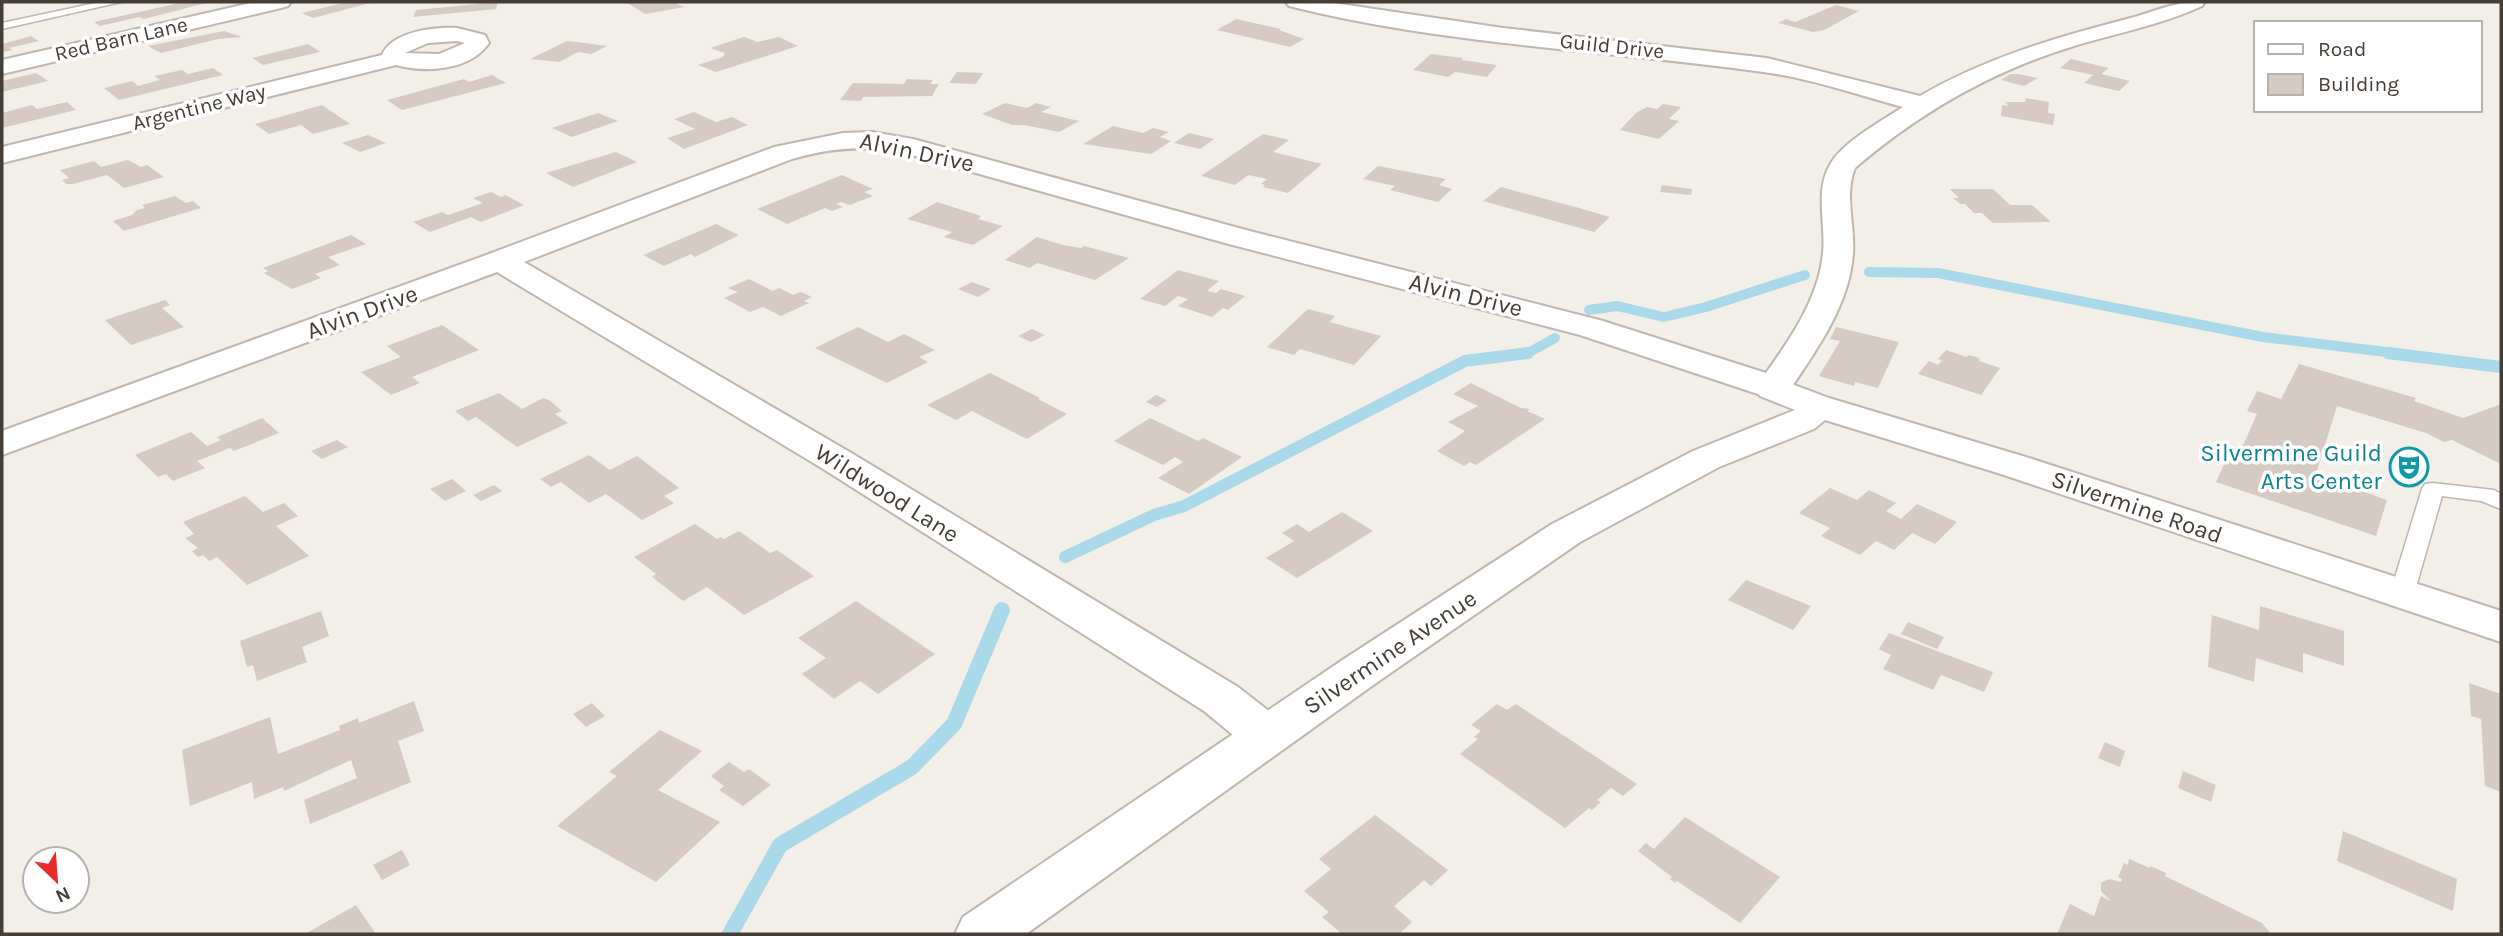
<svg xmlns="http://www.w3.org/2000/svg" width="2503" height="936" viewBox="0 0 2503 936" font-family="Karla,sans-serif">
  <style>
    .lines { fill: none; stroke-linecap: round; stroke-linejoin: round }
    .stream-far2 { stroke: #aad9ea; stroke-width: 10 }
    .stream-far1 { stroke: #aad9ea; stroke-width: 12 }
    .stream { stroke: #aad9ea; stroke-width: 16 }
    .building { fill: #d6cbc2 }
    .service-casing { stroke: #c0b7ae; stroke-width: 3 }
    .minor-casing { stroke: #c0b7ae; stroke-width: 4 }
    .tertiary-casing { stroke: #c0b7ae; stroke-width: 4 }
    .service { fill: #fff; fill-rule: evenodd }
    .minor { fill: #fff; fill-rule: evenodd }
    .tertiary { fill: #fff; fill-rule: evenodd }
    .labels { text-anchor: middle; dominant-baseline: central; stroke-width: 7; stroke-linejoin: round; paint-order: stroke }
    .far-street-label { font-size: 21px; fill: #453e37; stroke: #fff }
    .street-label { font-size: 24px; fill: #453e37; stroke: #fff }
    .culture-label { font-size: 24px; fill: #0d838f; stroke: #fff; text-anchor: end }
  </style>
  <rect width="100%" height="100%" fill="#f2eee8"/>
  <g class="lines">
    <g class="stream-far2">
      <polyline points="1869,272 1938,273 2263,337 2402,354"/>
      <polyline points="1589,310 1617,306 1664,317 1706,307 1805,275"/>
      <polyline points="1516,354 1528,353 1555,338"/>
    </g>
    <g class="stream-far1">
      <polyline points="2388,353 2501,367"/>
      <polyline points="1065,557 1154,515 1184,506 1465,361 1528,353"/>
    </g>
    <polyline class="stream" points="730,934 780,845 912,767 954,724 1002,610"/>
  </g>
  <g class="building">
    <polygon points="184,2 206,3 144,19 139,17 100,26 94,22"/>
    <polygon points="347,2 370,3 313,18 302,13"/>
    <polygon points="498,2 496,9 413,17 416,10"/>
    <polygon points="619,2 673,2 684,7 645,14 629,4"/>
    <polygon points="1836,5 1859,11 1824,30 1813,32 1778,23 1786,19 1795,22"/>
    <polygon points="1236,19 1281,29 1279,30 1304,39 1290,47 1217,30"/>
    <polygon points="224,31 242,37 218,39 161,53 148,46"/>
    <polygon points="31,36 39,41 9,48 13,50 2,52 2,44"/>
    <polygon points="744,37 758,42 779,37 798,46 716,72 698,65 723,57 725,53 710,48"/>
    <polygon points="567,41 577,42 607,46 591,54 578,52 559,62 530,59"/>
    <polygon points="308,44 320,52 263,65 252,58"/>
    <polygon points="1431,54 1463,58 1461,60 1497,65 1487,77 1455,72 1448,77 1413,70"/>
    <polygon points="2071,59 2109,68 2101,74 2130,81 2119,91 2084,83 2093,75 2060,68"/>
    <polygon points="213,68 223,75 119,100 104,88 132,81 138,86 160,80 154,76 182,70 188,74"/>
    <polygon points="957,72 983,73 976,84 949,83"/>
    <polygon points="36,73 48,81 2,92 2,81"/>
    <polygon points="2010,74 2019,74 2038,78 2024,86 2001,80"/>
    <polygon points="492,75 506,83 402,110 387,100 464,79 469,82"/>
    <polygon points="907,79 933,80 930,84 939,84 932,96 863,97 861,101 840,100 853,83 904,84"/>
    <polygon points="2026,98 2049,102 2048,113 2055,114 2053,125 2001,116 2002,105 2009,106 2005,102 2025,102"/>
    <polygon points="67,102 76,110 2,128 2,113 32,105 37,109"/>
    <polygon points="1005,103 1027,108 1036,103 1051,107 1041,112 1079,121 1059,132 1024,125 1012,125 982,114"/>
    <polygon points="1663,104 1681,107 1669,119 1679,121 1659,139 1620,130 1636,113 1647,107 1657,109"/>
    <polygon points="322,105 350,124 313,134 301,125 269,134 255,124"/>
    <polygon points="694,112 716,122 732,117 748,125 684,149 667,138 695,129 674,119"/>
    <polygon points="598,113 618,121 572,137 552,128"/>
    <polygon points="1113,126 1143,133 1153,128 1169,132 1160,137 1171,141 1151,154 1083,144"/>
    <polygon points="1189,133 1214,139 1200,149 1174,143"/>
    <polygon points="1263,134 1289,140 1273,152 1322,164 1288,193 1263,187 1265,185 1261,184 1267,179 1248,175 1235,185 1201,176"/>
    <polygon points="368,135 386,143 360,152 342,143"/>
    <polygon points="616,152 637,162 573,187 546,173"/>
    <polygon points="128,160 141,167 147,165 164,177 124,188 107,175 73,184 66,184 62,180 69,178 60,170 94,161 101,167"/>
    <polygon points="1378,166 1446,179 1439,185 1452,189 1438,202 1390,190 1395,186 1363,179"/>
    <polygon points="842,175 873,189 864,192 873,196 850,205 841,202 836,204 843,207 832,211 825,208 787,224 757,209"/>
    <polygon points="1662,185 1692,189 1691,195 1660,192"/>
    <polygon points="1501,187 1579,208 1610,217 1594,232 1483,201"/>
    <polygon points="1950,189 1993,189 2010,205 2032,205 2051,222 1993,223 1982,213 1974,213 1965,204 1960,204 1953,198 1959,198"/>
    <polygon points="491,192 501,197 505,195 524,205 481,222 471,217 430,232 413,222 442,212 448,215 483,203 473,198"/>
    <polygon points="175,196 186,203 193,201 201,208 124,231 113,221 132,215 137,210 145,208 142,205"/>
    <polygon points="937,202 981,216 978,219 1003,226 973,245 944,237 952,232 907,219"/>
    <polygon points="716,224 739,235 695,257 691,254 664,266 643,255"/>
    <polygon points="351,235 366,244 328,257 340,265 315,274 321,278 292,289 264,273 268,271 263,268"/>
    <polygon points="1037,237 1063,245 1081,248 1084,246 1129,258 1095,280 1037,263 1030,268 1005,260"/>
    <polygon points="1178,270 1219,281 1207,291 1216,293 1221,289 1245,296 1228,310 1223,308 1212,317 1178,306 1188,299 1178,296 1165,306 1140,299"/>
    <polygon points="749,279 773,291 779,288 793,295 801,292 812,297 804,301 809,303 781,316 763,307 750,312 724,298 738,292 728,288"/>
    <polygon points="972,282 991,289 978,297 958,289"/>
    <polygon points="165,300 170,305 162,308 184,327 131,345 105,320"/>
    <polygon points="1308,309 1335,316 1330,322 1381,336 1354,365 1300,349 1294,355 1267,347"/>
    <polygon points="442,325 479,350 412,377 420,383 391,395 361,372 401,357 387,346"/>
    <polygon points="858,327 888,342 904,334 935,350 919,357 928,362 887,383 815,348"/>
    <polygon points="1836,327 1899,342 1878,388 1855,382 1854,386 1819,376 1840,341 1830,339"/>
    <polygon points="1032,329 1045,335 1031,342 1018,336"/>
    <polygon points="1946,350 1967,357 1968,355 1977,357 1980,359 1979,361 2000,368 1981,395 1918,374 1929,361 1938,365 1942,360 1938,359"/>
    <polygon points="2299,364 2416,398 2414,401 2463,418 2501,404 2501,464 2452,440 2444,442 2426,433 2337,406 2316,474 2387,500 2376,536 2216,482 2231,449 2240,452 2257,414 2247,411 2257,391 2281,399"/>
    <polygon points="990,373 1040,398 1038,399 1067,414 1027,439 972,411 956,420 927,405"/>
    <polygon points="1471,383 1521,408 1530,409 1527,411 1545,419 1476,465 1470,462 1464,466 1437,451 1465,431 1448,422 1478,406 1453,394"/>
    <polygon points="499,393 522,409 543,398 549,400 562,411 555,414 568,423 517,447 476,417 468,421 455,411"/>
    <polygon points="1156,395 1167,400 1157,407 1146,402"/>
    <polygon points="262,418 279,433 234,451 230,448 197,461 205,468 173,481 166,474 158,477 135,455 191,432 207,446 221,440 217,437"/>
    <polygon points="1150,418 1198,441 1203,438 1242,457 1189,494 1158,478 1183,462 1175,457 1163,465 1114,441"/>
    <polygon points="337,440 348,447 322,459 311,451"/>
    <polygon points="589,455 610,470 637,456 679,488 664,496 674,503 642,520 606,494 589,503 561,482 551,487 540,479"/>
    <polygon points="452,479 466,491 445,501 430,489"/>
    <polygon points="494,485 502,491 481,501 473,495"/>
    <polygon points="1830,488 1857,500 1869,490 1896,503 1886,511 1901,519 1917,504 1957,522 1935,544 1912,533 1894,550 1876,541 1860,555 1821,536 1830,528 1799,513"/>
    <polygon points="245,496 263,512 284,503 298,516 276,526 309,556 247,585 217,557 209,561 203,555 198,557 192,551 198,548 185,538 194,534 183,522"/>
    <polygon points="1342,512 1373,531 1297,578 1266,558 1294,541 1282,533 1297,524 1309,532"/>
    <polygon points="695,524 717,539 721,537 724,539 739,531 770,553 777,550 814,576 744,615 707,587 683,601 652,577 656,574 634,557"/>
    <polygon points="1746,580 1811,606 1793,630 1728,600"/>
    <polygon points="856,601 935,654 878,694 860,681 834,699 802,674 826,658 798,638"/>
    <polygon points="2260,606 2344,631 2344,666 2303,653 2303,673 2256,658 2254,682 2208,667 2212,615 2259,630"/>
    <polygon points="321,611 329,636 302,647 307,662 257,681 253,665 247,667 240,641"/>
    <polygon points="1908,622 1944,637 1937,649 1901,634"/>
    <polygon points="1889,633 1993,672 1984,692 1941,675 1933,690 1883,669 1891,655 1879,649"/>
    <polygon points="2469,683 2501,694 2501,792 2485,786 2481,719 2471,716"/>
    <polygon points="414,701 424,731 398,741 411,782 310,824 304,800 357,778 351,760 284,791 283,787 254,799 252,782 190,806 182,750 270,717 278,754 340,730 339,726 358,718 359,723"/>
    <polygon points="592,703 605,716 586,727 573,714"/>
    <polygon points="1497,704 1507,710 1516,704 1637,784 1623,796 1611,788 1597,800 1601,802 1592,810 1589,808 1565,828 1460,754 1478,739 1474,737 1481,731 1471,725"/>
    <polygon points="660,730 702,751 658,790 720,822 656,882 557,826 617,776 609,772"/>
    <polygon points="2105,742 2125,751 2120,767 2098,758"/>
    <polygon points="729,762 744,772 749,769 771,785 743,806 719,790 724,786 711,776"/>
    <polygon points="2183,771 2216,785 2211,802 2178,788"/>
    <polygon points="1375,815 1448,870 1431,886 1424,880 1394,906 1412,922 1399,934 1342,934 1322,917 1329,912 1304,891 1331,869 1319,859"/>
    <polygon points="1685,817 1780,877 1740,923 1677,881 1675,883 1670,879 1672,877 1638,851 1646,843 1654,849"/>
    <polygon points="2343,831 2457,879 2453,911 2337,861"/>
    <polygon points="402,850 410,865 382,880 373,865"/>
    <polygon points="2129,859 2150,868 2150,866 2166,873 2165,876 2262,923 2271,934 2057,934 2070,904 2094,916 2101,896 2111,901 2101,891 2101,883 2109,879 2121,882 2122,879 2118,877 2124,863 2128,865"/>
    <polygon points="356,905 376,934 305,934"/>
  </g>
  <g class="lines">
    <defs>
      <g id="service">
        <polygon points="100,2 121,2 2,29 2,23"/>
        <polygon points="2433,483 2494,490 2501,494 2501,509 2481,501 2442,496 2414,594 2410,600 2402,602 2394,600 2390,594 2422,489 2425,484"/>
      </g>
      <g id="minor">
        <polygon points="255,2 291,2 288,6 281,8 2,74 2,60"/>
        <path d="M 1286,2 L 1327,2 L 1503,28 L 1767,58 L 1920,96 C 1986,58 2054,38 2127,19 C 2157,11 2174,1 2205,2 L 2202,6 C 2161,25 2117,33 2074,46 C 1992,71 1920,112 1855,168 C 1844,195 1855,224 1853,253 C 1850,303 1818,348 1791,388 L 1786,396 L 1773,399 L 1580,335 L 1225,243 L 901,152 C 863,145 829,148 792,159 L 524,262 L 853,454 L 1238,687 L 1284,723 L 1291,736 L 1284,749 L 1267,754 L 1250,749 L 1204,711 L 825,470 L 497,272 L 2,455 L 2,431 L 489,254 L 774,147 L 843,133 L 872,132 L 913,139 L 1246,230 L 1603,321 L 1766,373 C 1791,338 1819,297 1823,253 C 1826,223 1814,190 1831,163 C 1843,142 1883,120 1903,107 C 1857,95 1810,78 1763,72 C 1606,50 1443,45 1289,6 Z"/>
        <path d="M 457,28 L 485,35 L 489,43 C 470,71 425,73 396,65 L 2,163 L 2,147 L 382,55 C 392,31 435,27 457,28 ZM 457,41 L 465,43 L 439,54 L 405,53 L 428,43 Z"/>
      </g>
      <polygon id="tertiary" points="1773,377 1829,398 2029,458 2501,611 2501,642 2001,474 1825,420 1814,429 1719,467 1580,542 1376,683 1026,934 955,934 963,917 1344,659 1552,524 1693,451 1795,410 1760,396 1755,388 1760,380"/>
    </defs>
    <use href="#service" class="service-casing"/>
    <use href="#minor" class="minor-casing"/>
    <use href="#tertiary" class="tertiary-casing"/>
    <use href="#service" class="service"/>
    <use href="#minor" class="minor"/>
    <use href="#tertiary" class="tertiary"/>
  </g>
  <defs>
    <symbol id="theatre-ring" viewBox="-11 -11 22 22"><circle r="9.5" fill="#fff" stroke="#0f9aa8" stroke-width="1.5"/><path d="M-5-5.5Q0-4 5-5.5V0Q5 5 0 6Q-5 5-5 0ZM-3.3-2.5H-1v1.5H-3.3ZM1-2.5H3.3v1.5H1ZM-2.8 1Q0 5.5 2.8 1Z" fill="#0f9aa8"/></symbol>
  </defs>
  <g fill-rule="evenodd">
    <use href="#theatre-ring" x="2387" y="445" width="44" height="44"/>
  </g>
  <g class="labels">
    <g class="far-street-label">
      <text transform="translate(121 39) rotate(-13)">Red Barn Lane</text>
      <text transform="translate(1612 46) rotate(6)">Guild Drive</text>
      <text transform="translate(199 107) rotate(-14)">Argentine Way</text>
    </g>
    <g class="street-label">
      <text transform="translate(917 152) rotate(12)">Alvin Drive</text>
      <text transform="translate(1466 295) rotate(14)">Alvin Drive</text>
      <text transform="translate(362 312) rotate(-20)">Alvin Drive</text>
      <text transform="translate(887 493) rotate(32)">Wildwood Lane</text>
      <text transform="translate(2137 507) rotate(19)">Silvermine Road</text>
      <text transform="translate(1390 652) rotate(-34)">Silvermine Avenue</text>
    </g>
    <g class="culture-label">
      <text x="2382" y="453">Silvermine Guild<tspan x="2382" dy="28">Arts Center</tspan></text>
    </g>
  </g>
  <rect width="2503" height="936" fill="none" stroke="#453e37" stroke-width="7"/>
  <rect x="2254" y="21" width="228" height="91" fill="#ffffff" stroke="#b5b2af" stroke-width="2"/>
  <rect x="2268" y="44" width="35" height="10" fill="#ffffff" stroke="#b5b2af" stroke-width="2"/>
  <text x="2318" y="56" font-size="21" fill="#453e37">Road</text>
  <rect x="2268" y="74" width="35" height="21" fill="#d6cbc2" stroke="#b5b2af" stroke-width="2"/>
  <text x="2318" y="91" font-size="21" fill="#453e37">Building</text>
  <g transform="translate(56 880) rotate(155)"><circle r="33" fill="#ffffff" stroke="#b5b2af" stroke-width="2"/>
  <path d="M0-5L12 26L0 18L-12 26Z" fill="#e72b2b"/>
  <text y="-10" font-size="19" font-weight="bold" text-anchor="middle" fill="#453e37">N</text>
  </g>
</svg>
